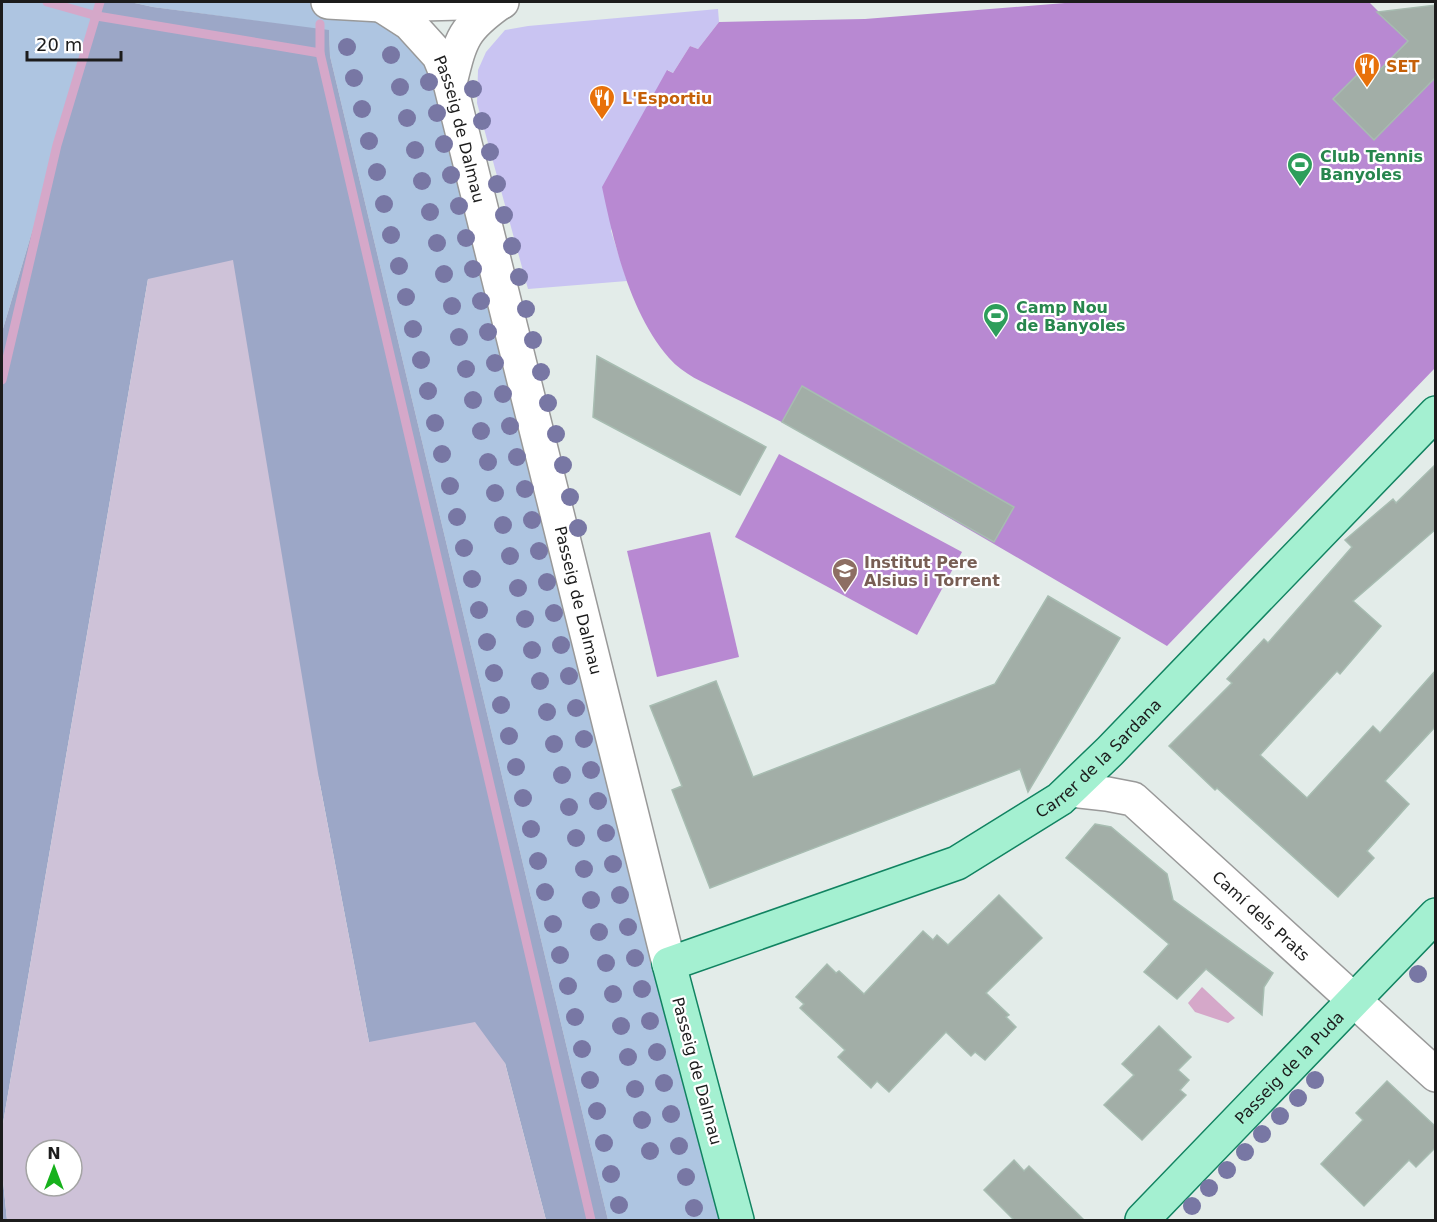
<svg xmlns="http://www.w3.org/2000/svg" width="1437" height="1222" viewBox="0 0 1437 1222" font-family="'DejaVu Sans',sans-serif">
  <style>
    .grass { fill: #aec5e1 }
    .forest { fill: #9ca7c7 }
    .wetland { fill: #cec2d8; fill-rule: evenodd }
    .park { fill: #c9c4f2 }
    .pitch { fill: #b889d2 }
    .water { fill: #d5a8c9 }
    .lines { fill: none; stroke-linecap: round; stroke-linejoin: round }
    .stream { stroke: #d5a8c9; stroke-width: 9 }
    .building { fill: #a2aea7; stroke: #a7bcb1; stroke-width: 1.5 }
    .minor-casing { stroke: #999; stroke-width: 36 }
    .major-casing { stroke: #118361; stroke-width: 36 }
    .minor { stroke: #fff; stroke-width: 33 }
    .major { stroke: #a4f0d1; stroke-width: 33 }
    .tree { fill: #7877a4 }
    .labels { text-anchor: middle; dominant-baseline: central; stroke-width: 4.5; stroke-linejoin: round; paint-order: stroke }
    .food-label { font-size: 16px; font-weight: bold; fill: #c56008; stroke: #fff; text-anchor: start }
    .street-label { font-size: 16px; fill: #1c1c1c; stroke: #fff }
    .leisure-label { font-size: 16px; font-weight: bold; fill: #27864d; stroke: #fff; text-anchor: start }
    .education-label { font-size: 16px; font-weight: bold; fill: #785e54; stroke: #fff; text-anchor: start }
  </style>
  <rect width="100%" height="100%" fill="#e3ece9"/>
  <g class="grass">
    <polygon points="2,2 101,2 2,332"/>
    <polygon points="130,2 421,2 725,1220 608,1220 330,56 329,31 153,7"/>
  </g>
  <g class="forest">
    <polygon points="101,2 130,2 153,7 329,30 330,56 608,1220 546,1220 505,1063 369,1042 319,779 148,279 2,1129 2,332"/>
    <polygon points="2,1171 7,1220 2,1220"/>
  </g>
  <path class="wetland" d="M 233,260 L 319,779 L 369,1042 L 475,1022 L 505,1063 L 546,1220 L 7,1220 L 2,1171 L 2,1129 L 148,279 ZM 36,1150 L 72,1150 L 72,1186 L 36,1186 Z"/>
  <polygon class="park" points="718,9 719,22 698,49 690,46 673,73 668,70 611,231 627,281 528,289 477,103 478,70 486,52 505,30 528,26"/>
  <g class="pitch">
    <path d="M 1077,2 L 1369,2 L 1435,68 L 1435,368 L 1167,646 C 1043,572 919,500 795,429 C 771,416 746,404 722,392 C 703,382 684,375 669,358 C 630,313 614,244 602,187 L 667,70 L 673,73 L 690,46 L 698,49 L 719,22 L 865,19 Z"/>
    <polygon points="779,454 962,552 917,635 735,537"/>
    <polygon points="710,532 739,657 657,677 627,551"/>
  </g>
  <polygon class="water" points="1202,987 1235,1018 1228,1023 1195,1012 1188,1003"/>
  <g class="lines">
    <g class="stream">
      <polyline points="47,2 97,16 320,53"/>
      <polyline points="320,24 320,53 591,1220"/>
      <polyline points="2,380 57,145 100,2"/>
    </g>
  </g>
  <g class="building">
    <polygon points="1436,5 1436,77 1374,140 1333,99 1357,75 1366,84 1408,41 1377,12"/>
    <polygon points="597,356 766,447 740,495 593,417"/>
    <polygon points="802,386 1014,507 994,542 782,422"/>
    <polygon points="1436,464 1436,529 1353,601 1381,626 1340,674 1337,671 1260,755 1307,798 1373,726 1380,733 1436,670 1436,726 1385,781 1409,804 1367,851 1374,858 1338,897 1217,788 1215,790 1169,746 1232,683 1227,679 1264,639 1268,643 1352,547 1345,540 1393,499 1396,503"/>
    <polygon points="1048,596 1120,638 1028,792 1020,769 710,888 672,790 682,786 650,706 716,681 753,777 995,684"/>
    <polygon points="1095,824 1111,827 1167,874 1173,900 1273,973 1264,987 1262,1015 1206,969 1177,999 1144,972 1169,944 1066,858"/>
    <polygon points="999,895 1042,938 986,993 1009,1015 1006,1017 1016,1027 985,1060 975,1052 971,1056 946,1032 889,1092 877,1081 871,1088 838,1057 845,1050 800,1008 804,1004 796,997 827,964 836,973 839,971 864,994 923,931 933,940 937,935 948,945"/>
    <polygon points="1159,1026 1191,1057 1178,1070 1189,1080 1180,1090 1186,1095 1142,1140 1104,1105 1134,1075 1122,1064"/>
    <polygon points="1387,1081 1436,1127 1436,1147 1416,1167 1409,1160 1364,1206 1321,1164 1363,1120 1356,1113"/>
    <polygon points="1014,1160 1024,1171 1029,1166 1085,1221 1015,1221 984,1190"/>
  </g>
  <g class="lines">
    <defs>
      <g id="minor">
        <polyline points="328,2 381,5 502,2"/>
        <path id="s1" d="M 381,5 L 409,23 L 439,56 L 450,83 L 669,964"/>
        <path d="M 450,83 C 461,38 463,29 501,2"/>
        <path id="s2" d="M 1071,790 L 1107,794 L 1133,799 L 1436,1075"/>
      </g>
      <g id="major">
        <path id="s3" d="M 737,1220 L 669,964 L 957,863 L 1060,799 L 1110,751 L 1436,413"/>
        <path id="s4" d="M 1142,1220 L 1436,915"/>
      </g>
    </defs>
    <use href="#minor" class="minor-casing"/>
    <use href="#major" class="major-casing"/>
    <use href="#minor" class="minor"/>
    <use href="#major" class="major"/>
  </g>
  <g class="tree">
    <circle cx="347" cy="47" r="9"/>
    <circle cx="391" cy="55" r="9"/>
    <circle cx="354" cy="78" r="9"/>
    <circle cx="429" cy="82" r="9"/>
    <circle cx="400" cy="87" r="9"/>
    <circle cx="473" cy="89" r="9"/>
    <circle cx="362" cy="109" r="9"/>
    <circle cx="437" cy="113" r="9"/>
    <circle cx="407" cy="118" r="9"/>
    <circle cx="482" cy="121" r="9"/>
    <circle cx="369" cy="141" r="9"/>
    <circle cx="444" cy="144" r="9"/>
    <circle cx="415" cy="150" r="9"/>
    <circle cx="490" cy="152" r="9"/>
    <circle cx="377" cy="172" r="9"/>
    <circle cx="451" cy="175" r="9"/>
    <circle cx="422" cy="181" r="9"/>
    <circle cx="497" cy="184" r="9"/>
    <circle cx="384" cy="204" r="9"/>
    <circle cx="459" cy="206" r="9"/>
    <circle cx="430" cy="212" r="9"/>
    <circle cx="504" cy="215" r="9"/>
    <circle cx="391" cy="235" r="9"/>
    <circle cx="466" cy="238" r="9"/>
    <circle cx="437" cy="243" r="9"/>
    <circle cx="512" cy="246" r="9"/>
    <circle cx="399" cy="266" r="9"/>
    <circle cx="473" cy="269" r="9"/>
    <circle cx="444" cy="274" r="9"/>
    <circle cx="519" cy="277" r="9"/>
    <circle cx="406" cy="297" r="9"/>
    <circle cx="481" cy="301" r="9"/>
    <circle cx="452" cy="306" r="9"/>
    <circle cx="526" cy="309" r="9"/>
    <circle cx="413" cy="329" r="9"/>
    <circle cx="488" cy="332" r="9"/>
    <circle cx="459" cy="337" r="9"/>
    <circle cx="533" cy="340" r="9"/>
    <circle cx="421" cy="360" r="9"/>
    <circle cx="495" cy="363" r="9"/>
    <circle cx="466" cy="369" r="9"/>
    <circle cx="541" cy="372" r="9"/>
    <circle cx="428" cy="391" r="9"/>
    <circle cx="503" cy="394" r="9"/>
    <circle cx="473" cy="400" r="9"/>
    <circle cx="548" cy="403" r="9"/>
    <circle cx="435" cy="423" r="9"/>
    <circle cx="510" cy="426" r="9"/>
    <circle cx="481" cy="431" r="9"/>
    <circle cx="556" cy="434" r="9"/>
    <circle cx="442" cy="454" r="9"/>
    <circle cx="517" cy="457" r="9"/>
    <circle cx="488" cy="462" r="9"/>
    <circle cx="563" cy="465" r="9"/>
    <circle cx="450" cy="486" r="9"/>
    <circle cx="525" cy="489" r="9"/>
    <circle cx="495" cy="493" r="9"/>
    <circle cx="570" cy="497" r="9"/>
    <circle cx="457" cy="517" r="9"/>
    <circle cx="532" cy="520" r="9"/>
    <circle cx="503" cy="525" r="9"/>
    <circle cx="578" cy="528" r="9"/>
    <circle cx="464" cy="548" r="9"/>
    <circle cx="539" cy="551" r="9"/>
    <circle cx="510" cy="556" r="9"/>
    <circle cx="472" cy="579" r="9"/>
    <circle cx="547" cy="582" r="9"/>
    <circle cx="518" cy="588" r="9"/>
    <circle cx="479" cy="610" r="9"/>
    <circle cx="554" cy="613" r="9"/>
    <circle cx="525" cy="619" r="9"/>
    <circle cx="487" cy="642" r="9"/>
    <circle cx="561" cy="645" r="9"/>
    <circle cx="532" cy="650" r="9"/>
    <circle cx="494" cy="673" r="9"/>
    <circle cx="569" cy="676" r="9"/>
    <circle cx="540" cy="681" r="9"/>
    <circle cx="501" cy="705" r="9"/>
    <circle cx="576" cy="708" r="9"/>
    <circle cx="547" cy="712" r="9"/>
    <circle cx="509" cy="736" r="9"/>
    <circle cx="584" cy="739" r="9"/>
    <circle cx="554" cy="744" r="9"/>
    <circle cx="516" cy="767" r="9"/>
    <circle cx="591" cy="770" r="9"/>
    <circle cx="562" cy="775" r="9"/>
    <circle cx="523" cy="798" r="9"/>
    <circle cx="598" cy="801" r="9"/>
    <circle cx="569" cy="807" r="9"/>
    <circle cx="531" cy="829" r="9"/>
    <circle cx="606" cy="833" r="9"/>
    <circle cx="576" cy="838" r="9"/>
    <circle cx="538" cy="861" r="9"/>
    <circle cx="613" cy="864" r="9"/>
    <circle cx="584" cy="869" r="9"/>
    <circle cx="545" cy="892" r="9"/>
    <circle cx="620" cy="895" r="9"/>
    <circle cx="591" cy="900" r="9"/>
    <circle cx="553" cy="924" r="9"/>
    <circle cx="628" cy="927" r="9"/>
    <circle cx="599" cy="932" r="9"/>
    <circle cx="560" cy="955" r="9"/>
    <circle cx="635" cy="958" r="9"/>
    <circle cx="606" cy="963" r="9"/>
    <circle cx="1418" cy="974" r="9"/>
    <circle cx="568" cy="986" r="9"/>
    <circle cx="642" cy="989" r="9"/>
    <circle cx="613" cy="994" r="9"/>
    <circle cx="575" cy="1017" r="9"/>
    <circle cx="650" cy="1021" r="9"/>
    <circle cx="621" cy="1026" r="9"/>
    <circle cx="582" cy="1049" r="9"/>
    <circle cx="657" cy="1052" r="9"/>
    <circle cx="628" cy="1057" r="9"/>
    <circle cx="590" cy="1080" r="9"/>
    <circle cx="1315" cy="1080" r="9"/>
    <circle cx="664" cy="1083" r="9"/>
    <circle cx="635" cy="1089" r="9"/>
    <circle cx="1298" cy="1098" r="9"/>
    <circle cx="597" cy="1111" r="9"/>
    <circle cx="671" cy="1114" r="9"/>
    <circle cx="1280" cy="1116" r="9"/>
    <circle cx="642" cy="1120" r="9"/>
    <circle cx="1262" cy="1134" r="9"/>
    <circle cx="604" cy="1143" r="9"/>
    <circle cx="679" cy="1146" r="9"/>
    <circle cx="650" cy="1151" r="9"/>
    <circle cx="1245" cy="1152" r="9"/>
    <circle cx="1227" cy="1170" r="9"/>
    <circle cx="611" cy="1174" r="9"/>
    <circle cx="686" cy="1177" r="9"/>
    <circle cx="1209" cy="1188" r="9"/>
    <circle cx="619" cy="1205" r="9"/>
    <circle cx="1192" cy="1206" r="9"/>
    <circle cx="694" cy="1208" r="9"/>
  </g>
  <defs>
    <symbol id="restaurant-pin" viewBox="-11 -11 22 30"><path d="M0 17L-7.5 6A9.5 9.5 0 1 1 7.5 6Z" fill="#e8710a" stroke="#fff"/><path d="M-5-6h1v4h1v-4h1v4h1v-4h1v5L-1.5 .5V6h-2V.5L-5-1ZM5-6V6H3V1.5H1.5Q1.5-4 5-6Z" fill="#fff"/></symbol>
    <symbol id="stadium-pin" viewBox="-11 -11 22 30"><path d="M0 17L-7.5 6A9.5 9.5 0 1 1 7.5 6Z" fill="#2e9e5b" stroke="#fff"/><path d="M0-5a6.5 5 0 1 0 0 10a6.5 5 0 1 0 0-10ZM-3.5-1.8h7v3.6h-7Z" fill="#fff"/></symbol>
    <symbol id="school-pin" viewBox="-11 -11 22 30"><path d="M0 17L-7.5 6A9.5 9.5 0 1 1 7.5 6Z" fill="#8d6e63" stroke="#fff"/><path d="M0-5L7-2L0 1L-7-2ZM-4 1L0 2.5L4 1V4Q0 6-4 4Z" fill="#fff"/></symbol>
  </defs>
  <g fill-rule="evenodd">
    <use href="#restaurant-pin" x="1352" y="51" width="30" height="40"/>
    <use href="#restaurant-pin" x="587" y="83" width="30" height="40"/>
    <use href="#stadium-pin" x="1285" y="150" width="30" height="40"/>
    <use href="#stadium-pin" x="981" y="301" width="30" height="40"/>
    <use href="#school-pin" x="830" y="556" width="30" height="40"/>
  </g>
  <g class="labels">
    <g class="food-label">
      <text x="1386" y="66">SET</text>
      <text x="622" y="98">L'Esportiu</text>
    </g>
    <g class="street-label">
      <text stroke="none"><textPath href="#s1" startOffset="154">Passeig de Dalmau</textPath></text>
      <text stroke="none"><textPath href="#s1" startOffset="640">Passeig de Dalmau</textPath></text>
      <text stroke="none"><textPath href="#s3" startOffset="747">Carrer de la Sardana</textPath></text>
      <text stroke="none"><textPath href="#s2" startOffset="236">Camí dels Prats</textPath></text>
      <text stroke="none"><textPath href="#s4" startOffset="212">Passeig de la Puda</textPath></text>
      <text transform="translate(697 1071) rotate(75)">Passeig de Dalmau</text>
    </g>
    <g class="leisure-label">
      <text x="1320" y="156">Club Tennis<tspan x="1320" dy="18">Banyoles</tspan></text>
      <text x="1016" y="307">Camp Nou<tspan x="1016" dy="18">de Banyoles</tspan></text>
    </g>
    <g class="education-label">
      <text x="864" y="562">Institut Pere<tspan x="864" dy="18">Alsius i Torrent</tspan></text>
    </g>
  </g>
  <rect width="1437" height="1222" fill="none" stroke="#1c1c1c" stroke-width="6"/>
  <g transform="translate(54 1168)"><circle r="28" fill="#ffffff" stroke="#a4a4a4" stroke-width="1.5"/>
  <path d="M0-4.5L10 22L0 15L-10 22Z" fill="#17b11c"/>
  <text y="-9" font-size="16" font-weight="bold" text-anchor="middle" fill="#1c1c1c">N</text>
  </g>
  <path d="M27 51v9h94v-9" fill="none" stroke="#1c1c1c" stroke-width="3"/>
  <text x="36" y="51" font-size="18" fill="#1c1c1c" stroke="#ffffff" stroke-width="4.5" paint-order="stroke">20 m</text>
</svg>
